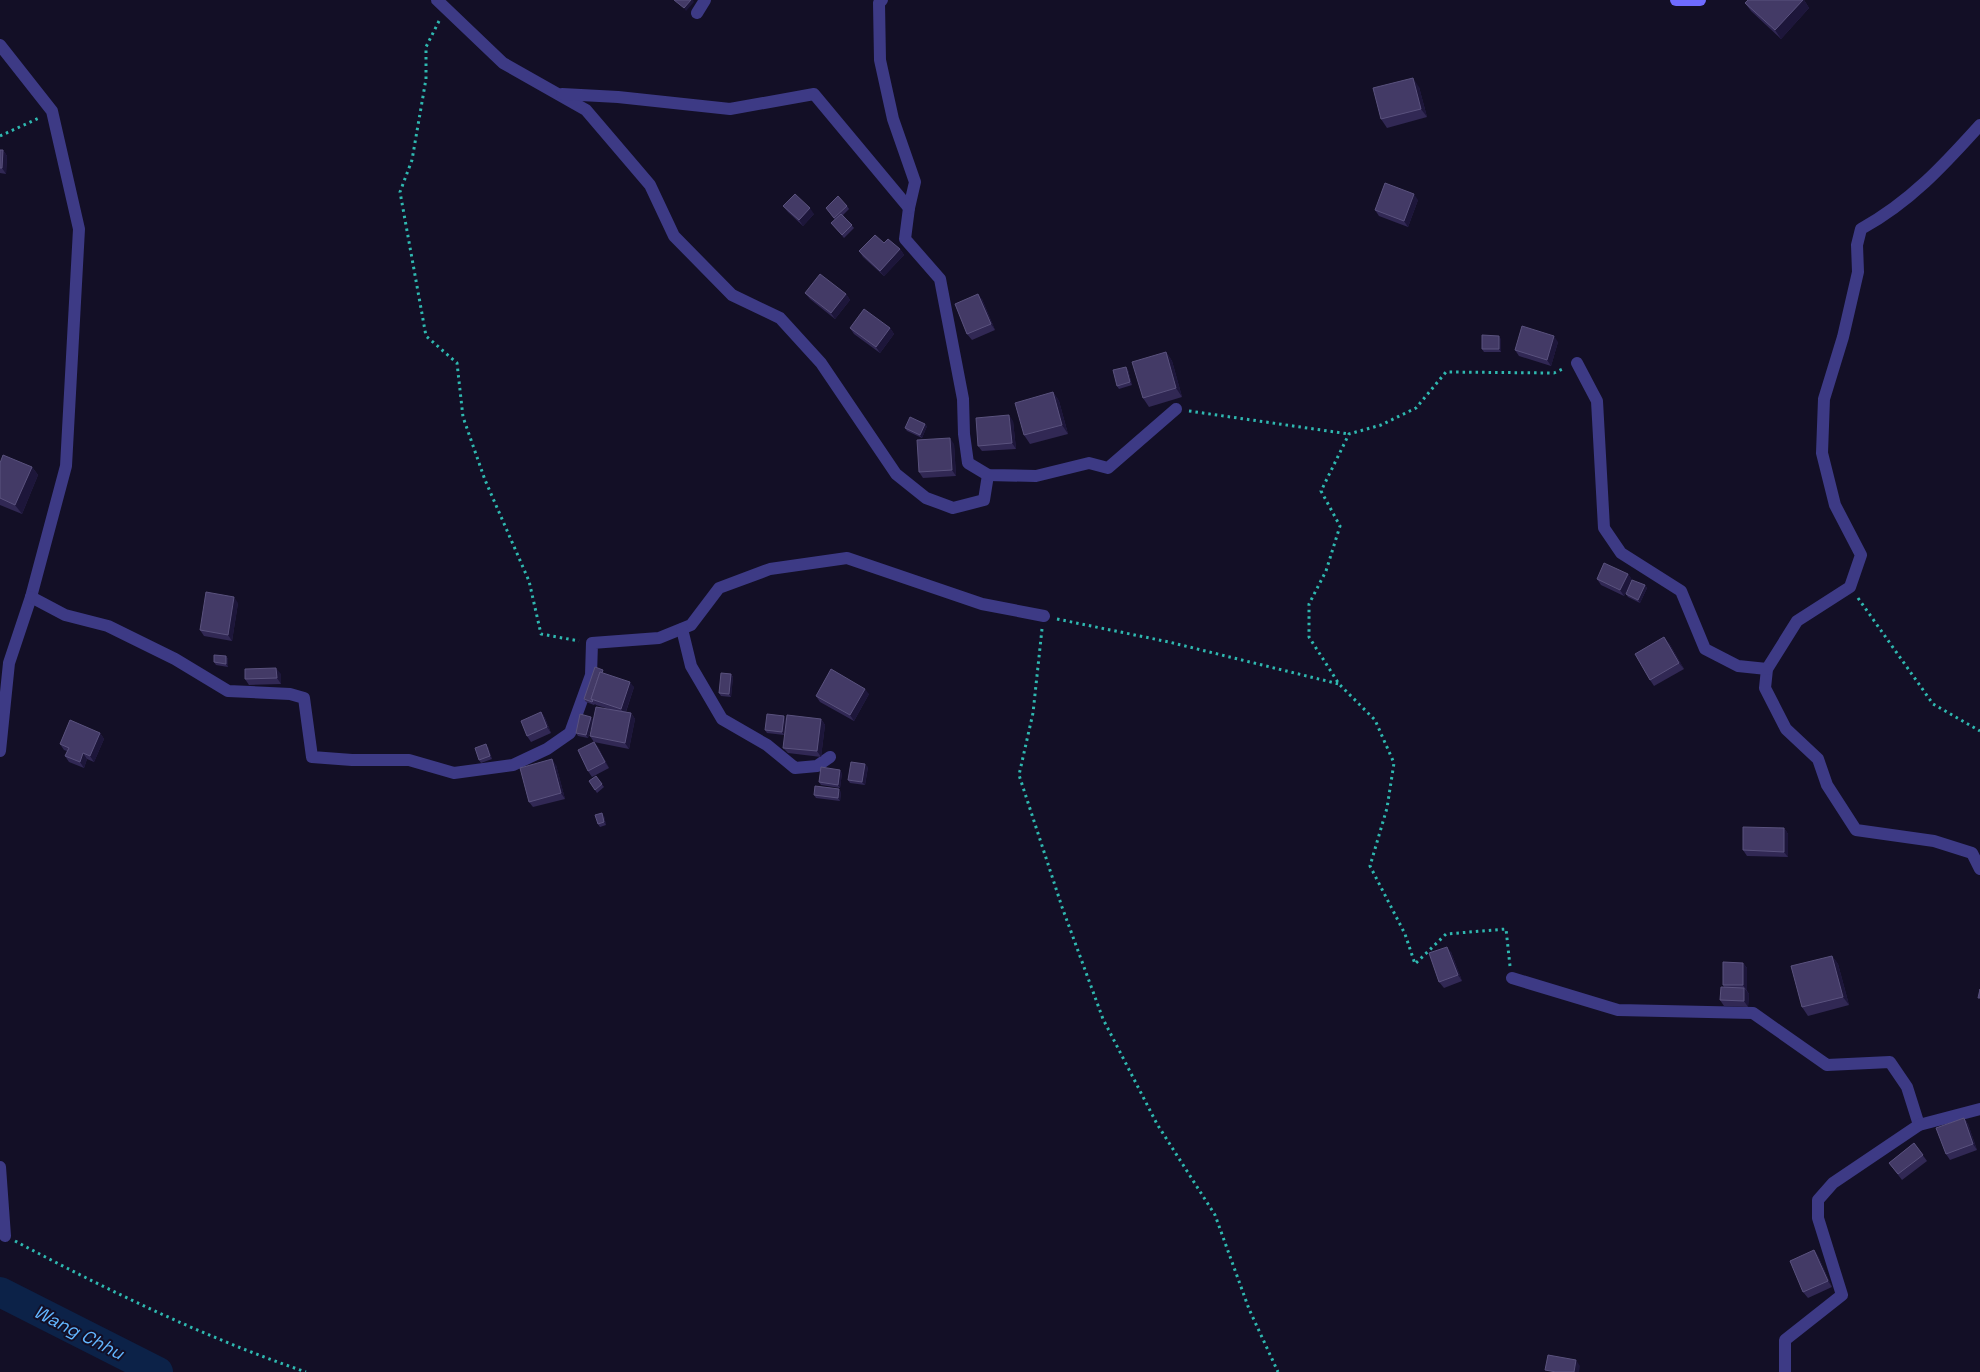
<svg xmlns="http://www.w3.org/2000/svg" width="1980" height="1372" viewBox="0 0 1980 1372" font-family="'Space Grotesk',sans-serif">
  <style>
    .lines { fill: none; stroke-linecap: round; stroke-linejoin: round }
    .river { stroke: #0c2248; stroke-width: 30 }
    .path { stroke: #2fb8b0; stroke-width: 3; stroke-dasharray: 2.5 4; stroke-linecap: butt }
    .street { stroke: #3d3a85; stroke-width: 12 }
    .secondary { stroke: #6f6bff; stroke-width: 12 }
    .wall { fill: #312854 }
    .shaded-wall { fill: #1d163a }
    .building { fill: #433a66; stroke: #5a527e }
    .labels { text-anchor: middle; dominant-baseline: central; stroke-width: 4; stroke-linejoin: round; paint-order: stroke }
    .water-label { font-size: 18px; font-style: italic; fill: #62b6ff; stroke: #130f26 }
  </style>
  <rect width="100%" height="100%" fill="#130f26"/>
  <g class="lines">
    <polyline class="river" points="0,1292 158,1372"/>
    <g class="path">
      <polyline points="439,21 426,47 426,79 412,160 400,192 426,336 457,363 463,417 485,480 529,581 541,634 579,641"/>
      <polyline points="0,136 41,117"/>
      <polyline points="1189,411 1349,434"/>
      <polyline points="1858,598 1933,704 1980,731"/>
      <polyline points="1057,619 1169,642 1339,684"/>
      <polyline points="1042,629 1033,713 1019,775 1062,907 1103,1019 1157,1124 1215,1215 1249,1309 1278,1372"/>
      <polyline points="1510,966 1506,929 1446,934 1415,964 1405,934 1370,866 1387,808 1394,763 1375,720 1339,684 1309,637 1309,604 1326,571 1340,526 1321,491 1349,434 1381,425 1416,408 1446,372 1554,373 1565,368"/>
      <path d="M 15,1241 C 109,1291 206,1338 306,1372"/>
    </g>
    <g class="street">
      <polyline points="437,0 503,63 586,110 650,185 674,236 732,295 780,318 821,363 896,474 926,498 953,508 984,500 988,475"/>
      <polyline points="882,0 879,3 880,60 893,119 915,182 909,208 905,239 940,279 963,399 964,434 968,463 988,475 1036,476 1089,463 1108,468 1176,409"/>
      <polyline points="697,13 705,0"/>
      <polyline points="0,45 52,111 79,229 66,466 31,597 9,663 0,751"/>
      <polyline points="562,94 618,97 730,109 814,94 909,208"/>
      <path d="M 1980,125 C 1943,166 1910,202 1861,229 L 1857,245 L 1858,272 L 1843,337 L 1824,399 L 1822,453 L 1835,505 L 1861,555 L 1850,587 L 1797,621 L 1767,669 L 1765,688 L 1786,729 L 1818,759 L 1827,785 L 1856,830 L 1934,841 L 1972,853 L 1980,869"/>
      <polyline points="1577,363 1597,401 1604,528 1621,553 1681,591 1705,649 1738,666 1767,669"/>
      <polyline points="31,597 65,615 108,626 175,659 228,691 290,694 304,698 312,757 352,760 409,760 454,773 513,765 547,749 570,733 591,675 592,643 659,638 691,625 719,588 770,569 847,558 982,604 1044,616"/>
      <polyline points="682,629 691,666 722,719 767,745 795,768 817,766 830,757"/>
      <polyline points="1512,978 1618,1010 1753,1013 1827,1065 1890,1062 1907,1087 1919,1125"/>
      <polyline points="0,1167 5,1236"/>
      <polyline points="1785,1372 1785,1340 1842,1295 1818,1218 1818,1200 1833,1183 1919,1125 1980,1109"/>
    </g>
    <polyline class="secondary" points="1676,0 1700,0"/>
  </g>
  <g class="wall">
    <polygon points="1748,0 1804,0 1809,8 1781,39 1751,11 1745,3"/>
    <polygon points="1419,87 1427,117 1387,128 1381,119"/>
    <polygon points="0,150 3,150 7,156 6,174 0,173"/>
    <polygon points="1418,200 1408,227 1379,216 1375,210"/>
    <polygon points="783,206 814,214 803,226 788,212"/>
    <polygon points="847,206 849,209 843,215 854,228 844,238 831,223 835,220 826,208"/>
    <polygon points="884,243 900,249 904,255 884,276 863,257 859,251"/>
    <polygon points="805,293 846,294 850,300 835,319 810,299"/>
    <polygon points="982,299 995,330 972,340 967,334"/>
    <polygon points="850,328 890,328 894,334 880,353 854,334"/>
    <polygon points="1501,339 1501,352 1484,352 1482,349"/>
    <polygon points="1558,342 1551,366 1519,356 1515,350"/>
    <polygon points="1166,352 1172,361 1182,397 1149,407 1143,398"/>
    <polygon points="1126,367 1128,370 1132,385 1119,389 1117,386"/>
    <polygon points="1053,392 1059,401 1068,434 1030,444 1024,435"/>
    <polygon points="1013,421 1016,449 982,451 978,446"/>
    <polygon points="927,426 922,438 907,431 905,428"/>
    <polygon points="954,444 956,476 923,478 919,472"/>
    <polygon points="0,463 32,467 38,475 22,514 0,505"/>
    <polygon points="1628,574 1632,580 1624,596 1601,585 1597,579"/>
    <polygon points="1645,585 1647,588 1640,603 1628,597 1626,594"/>
    <polygon points="238,603 232,641 204,636 200,630"/>
    <polygon points="1669,643 1684,669 1654,686 1650,680"/>
    <polygon points="226,656 228,659 228,667 216,665 214,662"/>
    <polygon points="605,673 605,674 634,687 626,712 631,713 635,719 629,749 594,742 598,747 609,768 592,777 588,771 594,742 590,736 609,709 596,705 595,704 594,705 586,702 584,699"/>
    <polygon points="281,674 281,684 249,685 245,679"/>
    <polygon points="731,674 733,677 731,697 721,696 719,693"/>
    <polygon points="869,694 854,721 820,702 816,696"/>
    <polygon points="541,712 545,718 551,733 531,742 527,736"/>
    <polygon points="591,717 593,720 588,738 578,736 576,733"/>
    <polygon points="786,719 784,735 767,733 765,730"/>
    <polygon points="821,719 825,725 821,757 788,753 783,748"/>
    <polygon points="100,733 104,739 94,762 87,759 84,768 69,762 65,756 67,751 64,750 60,744"/>
    <polygon points="488,747 492,759 481,763 479,760"/>
    <polygon points="556,765 565,799 533,807 529,802"/>
    <polygon points="868,767 865,785 850,783 848,780"/>
    <polygon points="842,773 840,788 821,785 819,782"/>
    <polygon points="596,776 604,787 597,793 589,781"/>
    <polygon points="841,792 840,801 816,798 814,795"/>
    <polygon points="604,816 606,825 600,827 598,824"/>
    <polygon points="1784,828 1788,834 1788,857 1747,856 1743,850"/>
    <polygon points="1451,952 1462,981 1444,988 1439,982"/>
    <polygon points="1832,956 1838,964 1849,1005 1808,1016 1802,1007"/>
    <polygon points="1743,963 1747,968 1747,991 1749,994 1748,1007 1724,1006 1720,1000 1724,987 1723,985"/>
    <polygon points="1964,1118 1968,1124 1977,1150 1950,1160 1946,1154"/>
    <polygon points="1914,1143 1927,1161 1902,1180 1889,1163"/>
    <polygon points="1814,1250 1818,1256 1832,1287 1808,1298 1803,1292"/>
  </g>
  <g class="shaded-wall">
    <polygon points="691,0 693,0 694,2 686,11 684,8"/>
    <polygon points="1803,0 1804,0 1809,8 1781,39 1775,30"/>
    <polygon points="1413,78 1419,87 1427,117 1421,109"/>
    <polygon points="3,150 7,156 6,174 2,168"/>
    <polygon points="1414,194 1418,200 1408,227 1404,221"/>
    <polygon points="810,208 814,214 803,226 799,220"/>
    <polygon points="900,249 904,255 884,276 880,271"/>
    <polygon points="846,294 850,300 835,319 831,313"/>
    <polygon points="978,294 982,299 995,330 991,324"/>
    <polygon points="890,328 894,334 880,353 876,347"/>
    <polygon points="1499,336 1501,339 1501,352 1499,349"/>
    <polygon points="1554,336 1558,342 1551,366 1547,360"/>
    <polygon points="1166,352 1172,361 1182,397 1176,388"/>
    <polygon points="1126,367 1128,370 1132,385 1130,382"/>
    <polygon points="1053,392 1059,401 1068,434 1062,425"/>
    <polygon points="1009,415 1013,421 1016,449 1012,443"/>
    <polygon points="925,424 927,426 922,438 920,435"/>
    <polygon points="950,438 954,444 956,476 952,470"/>
    <polygon points="32,467 38,475 22,514 15,505"/>
    <polygon points="1628,574 1632,580 1624,596 1620,590"/>
    <polygon points="1645,585 1647,588 1640,603 1638,600"/>
    <polygon points="234,597 238,603 232,641 228,635"/>
    <polygon points="1664,637 1669,643 1684,669 1679,663"/>
    <polygon points="226,656 228,659 228,667 226,664"/>
    <polygon points="276,668 281,674 281,684 277,678"/>
    <polygon points="731,674 733,677 731,697 729,694"/>
    <polygon points="630,682 634,687 625,714 621,709"/>
    <polygon points="865,689 869,694 854,721 850,715"/>
    <polygon points="541,712 545,718 551,733 547,727"/>
    <polygon points="631,713 635,719 629,749 625,743"/>
    <polygon points="784,716 786,719 784,735 782,732"/>
    <polygon points="591,717 593,720 588,738 586,735"/>
    <polygon points="821,719 825,725 821,757 817,751"/>
    <polygon points="100,733 104,739 94,762 90,756"/>
    <polygon points="594,742 598,747 609,768 605,762"/>
    <polygon points="486,744 488,747 492,759 490,756"/>
    <polygon points="83,753 87,759 84,768 80,762"/>
    <polygon points="552,759 556,765 565,799 561,793"/>
    <polygon points="865,764 868,767 865,785 862,782"/>
    <polygon points="840,770 842,773 840,788 838,785"/>
    <polygon points="839,789 841,792 840,801 838,798"/>
    <polygon points="602,813 604,816 606,825 604,822"/>
    <polygon points="1784,828 1788,834 1788,857 1784,852"/>
    <polygon points="1447,947 1451,952 1462,981 1458,975"/>
    <polygon points="1832,956 1838,964 1849,1005 1843,997"/>
    <polygon points="1743,963 1747,968 1747,991 1743,985"/>
    <polygon points="1744,988 1749,994 1748,1007 1744,1001"/>
    <polygon points="1964,1118 1968,1124 1977,1150 1973,1144"/>
    <polygon points="1814,1250 1818,1256 1832,1287 1828,1281"/>
    <polygon points="1576,1360 1580,1366 1579,1372 1574,1372"/>
  </g>
  <g class="building">
    <polygon points="674,0 691,0 684,8"/>
    <polygon points="1748,0 1803,0 1775,30 1745,3"/>
    <polygon points="1413,78 1421,109 1381,119 1373,88"/>
    <polygon points="0,150 3,150 2,168 0,168"/>
    <polygon points="1385,183 1414,194 1404,221 1375,210"/>
    <polygon points="795,194 810,208 799,220 783,206"/>
    <polygon points="838,196 847,206 834,218 826,208"/>
    <polygon points="841,214 852,225 842,235 831,223"/>
    <polygon points="875,235 884,243 888,239 900,249 880,271 859,251"/>
    <polygon points="820,274 846,294 831,313 805,293"/>
    <polygon points="978,294 991,324 967,334 955,304"/>
    <polygon points="864,309 890,328 876,347 850,328"/>
    <polygon points="1522,326 1554,336 1547,360 1515,350"/>
    <polygon points="1482,335 1499,336 1499,349 1482,349"/>
    <polygon points="1166,352 1176,388 1143,398 1132,362"/>
    <polygon points="1126,367 1130,382 1117,386 1113,370"/>
    <polygon points="1053,392 1062,425 1024,435 1015,403"/>
    <polygon points="1009,415 1012,443 978,446 976,418"/>
    <polygon points="910,417 925,424 920,435 905,428"/>
    <polygon points="950,438 952,470 919,472 917,440"/>
    <polygon points="3,455 32,467 15,505 0,498 0,463"/>
    <polygon points="1604,563 1628,574 1620,590 1597,579"/>
    <polygon points="1632,580 1645,585 1638,600 1626,594"/>
    <polygon points="206,592 234,597 228,635 200,630"/>
    <polygon points="1664,637 1679,663 1650,680 1635,654"/>
    <polygon points="214,655 226,656 226,664 214,662"/>
    <polygon points="595,667 603,670 602,673 600,672 591,699 593,701 592,702 584,699"/>
    <polygon points="276,668 277,678 245,679 245,669"/>
    <polygon points="831,669 865,689 850,715 816,696"/>
    <polygon points="600,672 630,682 621,709 591,699"/>
    <polygon points="721,673 731,674 729,694 719,693"/>
    <polygon points="596,707 631,713 625,743 590,736"/>
    <polygon points="541,712 547,727 527,736 521,721"/>
    <polygon points="580,714 591,717 586,735 576,733"/>
    <polygon points="767,714 784,716 782,732 765,730"/>
    <polygon points="787,715 821,719 817,751 783,748"/>
    <polygon points="70,720 100,733 90,756 83,753 80,762 65,756 69,748 60,744"/>
    <polygon points="594,742 605,762 588,771 578,750"/>
    <polygon points="486,744 490,756 479,760 475,748"/>
    <polygon points="552,759 561,793 529,802 520,768"/>
    <polygon points="851,762 865,764 862,782 848,780"/>
    <polygon points="821,767 840,770 838,785 819,782"/>
    <polygon points="596,776 602,784 595,790 589,781"/>
    <polygon points="815,786 839,789 838,798 814,795"/>
    <polygon points="602,813 604,822 598,824 595,815"/>
    <polygon points="1743,827 1784,828 1784,852 1743,850"/>
    <polygon points="1447,947 1458,975 1439,982 1429,953"/>
    <polygon points="1832,956 1843,997 1802,1007 1791,966"/>
    <polygon points="1723,962 1743,963 1743,985 1723,985"/>
    <polygon points="1721,987 1744,988 1744,1001 1720,1000"/>
    <polygon points="1980,989 1980,998 1978,998"/>
    <polygon points="1964,1118 1973,1144 1946,1154 1936,1128"/>
    <polygon points="1914,1143 1923,1155 1898,1174 1889,1163"/>
    <polygon points="1814,1250 1828,1281 1803,1292 1790,1261"/>
    <polygon points="1548,1355 1576,1360 1574,1372 1556,1372 1545,1370"/>
  </g>
  <g class="labels">
    <g class="water-label">
      <text transform="translate(79 1332) rotate(27)">Wang Chhu</text>
    </g>
  </g>
</svg>
